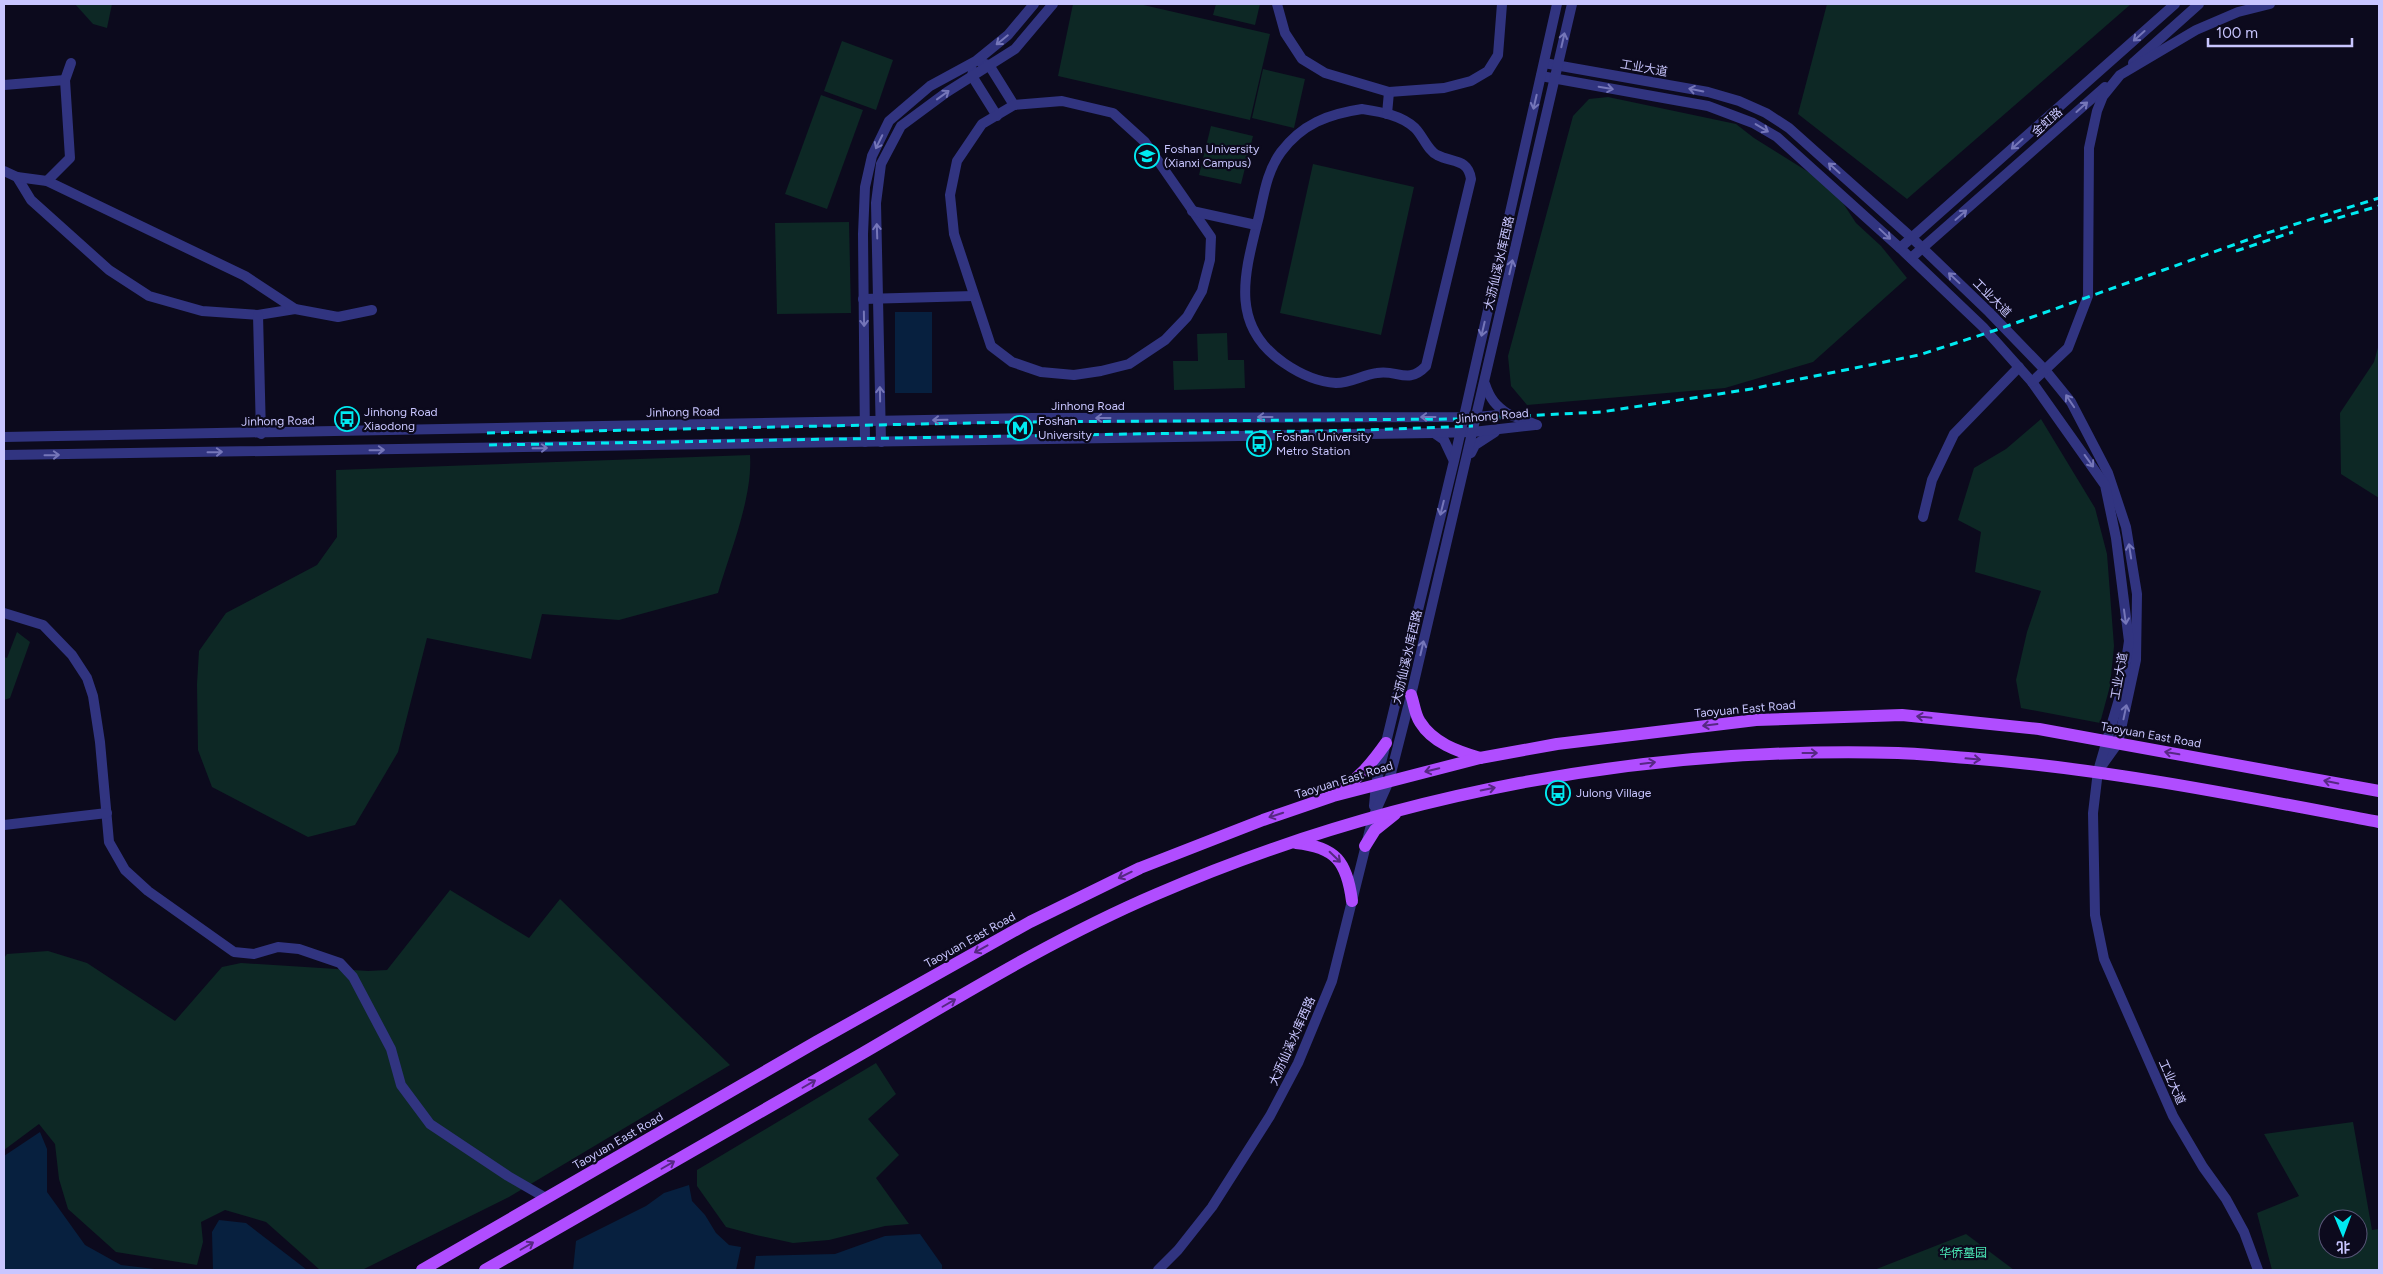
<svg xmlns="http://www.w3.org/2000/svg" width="2383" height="1274" viewBox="0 0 2383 1274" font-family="Figtree,'Noto Sans SC',sans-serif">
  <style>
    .green { fill: #0d2825; fill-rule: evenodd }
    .water { fill: #07203f }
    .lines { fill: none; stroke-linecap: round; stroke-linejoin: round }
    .minor { stroke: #313480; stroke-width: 10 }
    .major { stroke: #b04dff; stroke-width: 12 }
    .rail { stroke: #00eaf1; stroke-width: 3; stroke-dasharray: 8 6; stroke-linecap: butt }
    .oneway { stroke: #7576b9 }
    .oneway2 { stroke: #562883 }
    .labels { text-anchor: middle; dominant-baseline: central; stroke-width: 4.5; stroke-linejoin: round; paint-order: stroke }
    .street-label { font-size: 12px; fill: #c9c6ff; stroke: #0c0a1d }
    .poi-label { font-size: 12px; fill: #c9c6ff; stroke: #0c0a1d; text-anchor: start }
    .park-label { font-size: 12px; fill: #4ae7b5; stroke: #0c0a1d }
  </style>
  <rect width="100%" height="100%" fill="#0c0a1d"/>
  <g class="green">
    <polygon points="75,4 112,4 107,28 93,24"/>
    <polygon points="1073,4 1139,4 1270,34 1250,120 1058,76"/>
    <polygon points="1216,4 1260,4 1255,25 1213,15"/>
    <polygon points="1827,4 2131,4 1907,199 1798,114"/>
    <polygon points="842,41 893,60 876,110 824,91"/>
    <polygon points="1263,69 1305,79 1294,128 1252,118"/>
    <polygon points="821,95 863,110 827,209 785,194"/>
    <polygon points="1608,97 1736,124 1754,138 1818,178 1841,200 1856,223 1881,246 1907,278 1813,362 1725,388 1527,405 1511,386 1508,356 1573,116 1589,99"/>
    <polygon points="1211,126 1253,136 1241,184 1199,175"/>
    <polygon points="1313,164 1414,187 1381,335 1280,313"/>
    <polygon points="849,222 851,313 777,314 775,223"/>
    <polygon points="1227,333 1228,360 1244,360 1245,388 1174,390 1173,361 1198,361 1197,334"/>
    <polygon points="2379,344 2379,498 2341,474 2340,413 2374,362"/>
    <polygon points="2041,419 2095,508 2107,554 2114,646 2110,686 2100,723 2021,708 2016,680 2027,632 2041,591 1975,572 1981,532 1958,520 1974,468 2006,449"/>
    <path d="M 750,455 C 753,497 730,552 718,593 L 619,620 L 542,614 L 531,659 L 427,638 L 398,752 L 355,825 L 308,837 L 212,787 L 198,750 L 197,684 L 199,651 L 226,613 L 317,565 L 337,537 L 336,470 Z"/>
    <polygon points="17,632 30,642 10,698 4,700 4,657 7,658"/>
    <polygon points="450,890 529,938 560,899 730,1065 509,1197 362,1270 320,1270 266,1222 225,1210 201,1222 203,1242 197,1265 116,1252 68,1209 59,1179 55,1144 39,1124 4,1150 4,958 7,954 48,951 87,963 175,1021 222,967 241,963 368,971 387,970"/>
    <polygon points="876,1063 896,1094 868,1119 899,1155 876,1178 909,1224 885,1226 829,1240 793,1243 756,1235 726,1227 697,1186 697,1170"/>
    <path d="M 2353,1122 L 2372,1230 L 2379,1229 L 2379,1270 L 2272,1270 L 2257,1213 L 2299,1196 L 2264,1134 ZM 2328,1219 L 2358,1219 L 2358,1249 L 2328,1249 Z"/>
    <polygon points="1966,1234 2014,1270 1874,1270"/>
  </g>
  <g class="water">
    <rect x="895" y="312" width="37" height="81"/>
    <polygon points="40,1132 47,1149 47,1192 85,1245 121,1265 163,1270 4,1270 4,1156"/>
    <polygon points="689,1185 692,1201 705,1215 716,1233 729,1245 741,1247 736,1270 573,1270 576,1241 646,1206 664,1193"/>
    <polygon points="219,1220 246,1223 307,1270 213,1270 212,1232"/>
    <polygon points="920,1234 942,1265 942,1270 754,1270 756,1256 835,1254 885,1236"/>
  </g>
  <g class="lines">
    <g class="minor">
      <polyline points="1277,4 1285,33 1302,59 1325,73 1389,92 1444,88 1471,81 1488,71 1498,55 1502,4"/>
      <polyline points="982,63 989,65 1014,105"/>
      <polyline points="1544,63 1708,92 1739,101 1766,113 1789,128 1912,238 1989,312 2045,370 2071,402 2108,473 2126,527 2137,594 2136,660 2118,743 2103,764"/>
      <polyline points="2133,63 2199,4"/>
      <polyline points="973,71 972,76 997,116"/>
      <polyline points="1541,76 1708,106 1753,123 1777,137 1900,248 1983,327 2032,382 2105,485 2116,538 2129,641 2122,689 2098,771 2093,813 2095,915 2104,959 2173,1116 2203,1167 2226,1199 2244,1232 2258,1270"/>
      <polyline points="4,85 65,80"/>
      <polygon points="1062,101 1113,113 1145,142 1211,237 1210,260 1202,291 1187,317 1165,340 1129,364 1101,371 1074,375 1041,372 1012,362 991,346 954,234 950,195 957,161 982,124 1014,105"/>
      <path d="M 1362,109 C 1381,112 1401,115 1415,128 C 1423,136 1428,151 1437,155 C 1452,163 1468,158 1471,179 L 1426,366 C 1408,385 1397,369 1377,373 C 1362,375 1351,383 1336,383 C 1317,382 1300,374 1284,363 C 1228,325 1245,272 1259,216 C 1264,194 1267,171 1281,152 C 1302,124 1328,114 1362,109 Z"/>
      <polyline points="1387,114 1389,92"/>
      <polyline points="4,171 17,177 31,200 109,270 149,296 202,311 258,315 295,309 338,317 372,310"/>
      <polyline points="17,177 47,181 245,276 295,309"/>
      <polyline points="47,181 70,158 65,80 71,63"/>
      <polyline points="1192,211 1256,225"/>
      <polyline points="1900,248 2175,4"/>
      <polyline points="1911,258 2105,87"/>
      <polyline points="863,299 974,296"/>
      <polyline points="258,315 261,434"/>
      <polyline points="2032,382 2068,348 2088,296 2089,148 2097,111 2103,96 2120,75 2196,30 2238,12 2270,4"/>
      <path d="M 1485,384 C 1490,399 1496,406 1508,414"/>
      <polyline points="1434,433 1444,440 1453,459"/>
      <polyline points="4,437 1034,418 1477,417 1508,414 1537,425"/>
      <polyline points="865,442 863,234 865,187 872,156 889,121 930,86 976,61 1008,35 1034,4"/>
      <polyline points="881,442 876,203 881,164 901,126 947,92 1015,49 1053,4"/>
      <polyline points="1471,453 1475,445 1495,432"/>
      <polyline points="4,455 1434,433 1473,432 1535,425"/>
      <polyline points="1923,517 1932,480 1954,434 2019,367"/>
      <polyline points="4,613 43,625 72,655 87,678 93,696 100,742 109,842 125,870 148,891 234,952 254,954 278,947 299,949 340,963 353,977 391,1049 401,1085 430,1124 508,1176 546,1198"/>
      <polyline points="1374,806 1376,784 1454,461 1557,4"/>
      <polyline points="4,825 107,813"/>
      <polyline points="1158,1270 1178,1250 1212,1207 1270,1116 1298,1063 1332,981 1373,817 1389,781 1411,695 1572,4"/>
    </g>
    <g class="major">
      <path d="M 1411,695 C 1414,703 1415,715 1420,722 C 1433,743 1457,751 1480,758"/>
      <path d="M 1339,792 C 1359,778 1372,763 1386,743"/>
      <path d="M 1296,843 C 1336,847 1347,862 1352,901"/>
      <polyline points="1365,846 1375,830 1395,814"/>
      <polyline points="422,1270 816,1042 1030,922 1140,868 1263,820 1333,796 1480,758 1557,744 1756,720 1902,715 2039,729 2379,791"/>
      <path d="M 485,1270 C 611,1198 737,1126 863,1053 C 959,997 1054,938 1157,894 C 1390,793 1644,746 1898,753 C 1925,754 1952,757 1979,759 C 2114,770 2246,797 2379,822"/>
    </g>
    <g class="rail">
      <polyline points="2324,222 2379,206"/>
      <polyline points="2236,251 2293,232"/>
      <polyline points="487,433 1019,422 1458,419 1601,412 1751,389 1919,355 1996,330 2264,234 2379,198"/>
      <polyline points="489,445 1367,430 1473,426"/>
    </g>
  </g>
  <defs><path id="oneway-shaft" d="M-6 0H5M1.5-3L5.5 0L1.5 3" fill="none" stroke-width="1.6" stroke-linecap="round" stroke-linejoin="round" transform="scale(1.25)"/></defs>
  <g class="oneway">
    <use href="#oneway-shaft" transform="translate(2139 36) rotate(138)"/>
    <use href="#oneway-shaft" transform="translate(1002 40) rotate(141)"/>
    <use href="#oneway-shaft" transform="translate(1563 40) rotate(-77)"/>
    <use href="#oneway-shaft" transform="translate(1606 88) rotate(10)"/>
    <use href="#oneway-shaft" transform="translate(1696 90) rotate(-169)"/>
    <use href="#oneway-shaft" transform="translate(943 95) rotate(-36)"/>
    <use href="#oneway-shaft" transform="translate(1535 102) rotate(103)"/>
    <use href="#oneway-shaft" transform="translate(2082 107) rotate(-42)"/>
    <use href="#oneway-shaft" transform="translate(1762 128) rotate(31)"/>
    <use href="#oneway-shaft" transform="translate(879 142) rotate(116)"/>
    <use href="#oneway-shaft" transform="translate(2017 144) rotate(138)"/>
    <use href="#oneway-shaft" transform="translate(1834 168) rotate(-138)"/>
    <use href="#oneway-shaft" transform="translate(1961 215) rotate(-41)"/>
    <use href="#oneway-shaft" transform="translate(877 231) rotate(-92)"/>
    <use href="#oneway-shaft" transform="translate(1885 234) rotate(43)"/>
    <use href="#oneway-shaft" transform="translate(1511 267) rotate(-77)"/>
    <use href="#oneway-shaft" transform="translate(1954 278) rotate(-137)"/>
    <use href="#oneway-shaft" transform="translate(864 319) rotate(89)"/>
    <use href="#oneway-shaft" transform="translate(1483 329) rotate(103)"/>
    <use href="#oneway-shaft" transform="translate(880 394) rotate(-91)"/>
    <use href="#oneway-shaft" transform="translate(2070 401) rotate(-124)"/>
    <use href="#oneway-shaft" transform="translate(1265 417) rotate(180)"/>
    <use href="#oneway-shaft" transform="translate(1428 417) rotate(180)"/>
    <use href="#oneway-shaft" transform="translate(1103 418) rotate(180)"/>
    <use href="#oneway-shaft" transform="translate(940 420) rotate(179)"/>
    <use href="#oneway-shaft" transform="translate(540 448) rotate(-1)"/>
    <use href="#oneway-shaft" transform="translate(377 450) rotate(-1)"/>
    <use href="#oneway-shaft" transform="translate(215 452) rotate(-1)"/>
    <use href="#oneway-shaft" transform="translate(52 455) rotate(-1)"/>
    <use href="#oneway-shaft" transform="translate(2089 461) rotate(54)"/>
    <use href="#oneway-shaft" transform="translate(1442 508) rotate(104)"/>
    <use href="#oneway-shaft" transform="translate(2130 551) rotate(-99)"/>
    <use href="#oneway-shaft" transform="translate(2125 617) rotate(82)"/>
    <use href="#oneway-shaft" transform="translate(1422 648) rotate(-77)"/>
    <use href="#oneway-shaft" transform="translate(2125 712) rotate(-78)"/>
  </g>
  <g class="oneway2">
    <use href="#oneway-shaft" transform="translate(1924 717) rotate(-174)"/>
    <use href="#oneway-shaft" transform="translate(1710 725) rotate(173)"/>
    <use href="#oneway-shaft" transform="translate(1810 753)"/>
    <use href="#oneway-shaft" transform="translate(2172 753) rotate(-170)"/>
    <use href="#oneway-shaft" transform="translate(1973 759) rotate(5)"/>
    <use href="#oneway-shaft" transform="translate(1648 763) rotate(-7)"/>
    <use href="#oneway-shaft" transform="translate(1432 770) rotate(166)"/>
    <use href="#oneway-shaft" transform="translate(2331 782) rotate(-169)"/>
    <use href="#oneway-shaft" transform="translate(1488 789) rotate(-12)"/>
    <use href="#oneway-shaft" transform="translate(1276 815) rotate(162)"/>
    <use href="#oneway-shaft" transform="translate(1335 857) rotate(44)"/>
    <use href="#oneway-shaft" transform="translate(1125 875) rotate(154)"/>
    <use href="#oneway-shaft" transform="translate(981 949) rotate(151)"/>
    <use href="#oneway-shaft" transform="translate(949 1003) rotate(-30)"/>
    <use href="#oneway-shaft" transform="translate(809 1084) rotate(-30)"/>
    <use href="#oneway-shaft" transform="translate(668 1165) rotate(-30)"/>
    <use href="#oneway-shaft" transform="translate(527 1246) rotate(-30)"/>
  </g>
  <defs>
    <symbol id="university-ring" viewBox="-11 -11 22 22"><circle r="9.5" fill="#0c0a1d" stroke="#00eaf1" stroke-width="1.5"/><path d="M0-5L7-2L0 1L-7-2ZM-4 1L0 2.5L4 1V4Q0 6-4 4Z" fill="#00eaf1"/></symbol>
    <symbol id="bus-ring" viewBox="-11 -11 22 22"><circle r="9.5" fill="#0c0a1d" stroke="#00eaf1" stroke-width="1.5"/><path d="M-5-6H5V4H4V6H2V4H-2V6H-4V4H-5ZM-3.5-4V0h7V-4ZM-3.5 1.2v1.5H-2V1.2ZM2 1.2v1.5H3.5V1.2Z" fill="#00eaf1"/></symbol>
    <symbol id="metro-ring" viewBox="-11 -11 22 22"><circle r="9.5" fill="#0c0a1d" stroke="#00eaf1" stroke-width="1.5"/><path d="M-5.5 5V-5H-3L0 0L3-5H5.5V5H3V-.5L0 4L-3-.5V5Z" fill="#00eaf1"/></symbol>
  </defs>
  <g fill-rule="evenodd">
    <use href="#university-ring" x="1133" y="142" width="28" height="28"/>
    <use href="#bus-ring" x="333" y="405" width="28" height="28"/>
    <use href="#metro-ring" x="1006" y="414" width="28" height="28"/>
    <use href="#bus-ring" x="1245" y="430" width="28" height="28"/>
    <use href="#bus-ring" x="1544" y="779" width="28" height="28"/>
  </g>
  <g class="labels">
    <g class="street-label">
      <text transform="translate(1644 68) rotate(10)">工业大道</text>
      <text transform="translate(2047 122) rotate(-42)">金虹路</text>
      <text transform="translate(1499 263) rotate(-77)">大沥仙溪水库西路</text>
      <text transform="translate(1992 298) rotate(45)">工业大道</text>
      <text x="1088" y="406">Jinhong Road</text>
      <text transform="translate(683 412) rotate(-1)">Jinhong Road</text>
      <text transform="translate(1492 416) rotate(-5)">Jinhong Road</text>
      <text transform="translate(278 421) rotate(-1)">Jinhong Road</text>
      <text transform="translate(1407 657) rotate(-77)">大沥仙溪水库西路</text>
      <text transform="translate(2119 676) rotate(-80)">工业大道</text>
      <text transform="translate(1745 709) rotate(-5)">Taoyuan East Road</text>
      <text transform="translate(2151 735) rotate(10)">Taoyuan East Road</text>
      <text transform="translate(1344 780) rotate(-17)">Taoyuan East Road</text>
      <text transform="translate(970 940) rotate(-29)">Taoyuan East Road</text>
      <text transform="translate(1292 1041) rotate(-66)">大沥仙溪水库西路</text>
      <text transform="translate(2172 1082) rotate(66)">工业大道</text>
      <text transform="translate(618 1141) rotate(-30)">Taoyuan East Road</text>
    </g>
    <g class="poi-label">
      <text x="1164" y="149">Foshan University<tspan x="1164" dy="14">(Xianxi Campus)</tspan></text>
      <text x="364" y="412">Jinhong Road<tspan x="364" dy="14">Xiaodong</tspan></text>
      <text x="1038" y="421">Foshan<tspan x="1038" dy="14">University</tspan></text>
      <text x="1276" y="437">Foshan University<tspan x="1276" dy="14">Metro Station</tspan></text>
      <text x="1576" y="793">Julong Village</text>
    </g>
    <g class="park-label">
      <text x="1963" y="1253">华侨墓园</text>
    </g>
  </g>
  <rect width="2383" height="1274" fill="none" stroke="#c9c6ff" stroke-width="10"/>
  <g transform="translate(2343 1234) rotate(179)"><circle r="24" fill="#0c0a1d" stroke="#585577"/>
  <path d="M0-4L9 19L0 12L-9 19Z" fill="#00eaf1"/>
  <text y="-8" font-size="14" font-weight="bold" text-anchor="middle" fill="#c9c6ff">北</text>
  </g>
  <path d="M2208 38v8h144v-8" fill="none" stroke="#c9c6ff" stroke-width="2.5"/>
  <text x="2216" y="38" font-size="15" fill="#c9c6ff" stroke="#0c0a1d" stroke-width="4" paint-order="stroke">100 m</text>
</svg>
